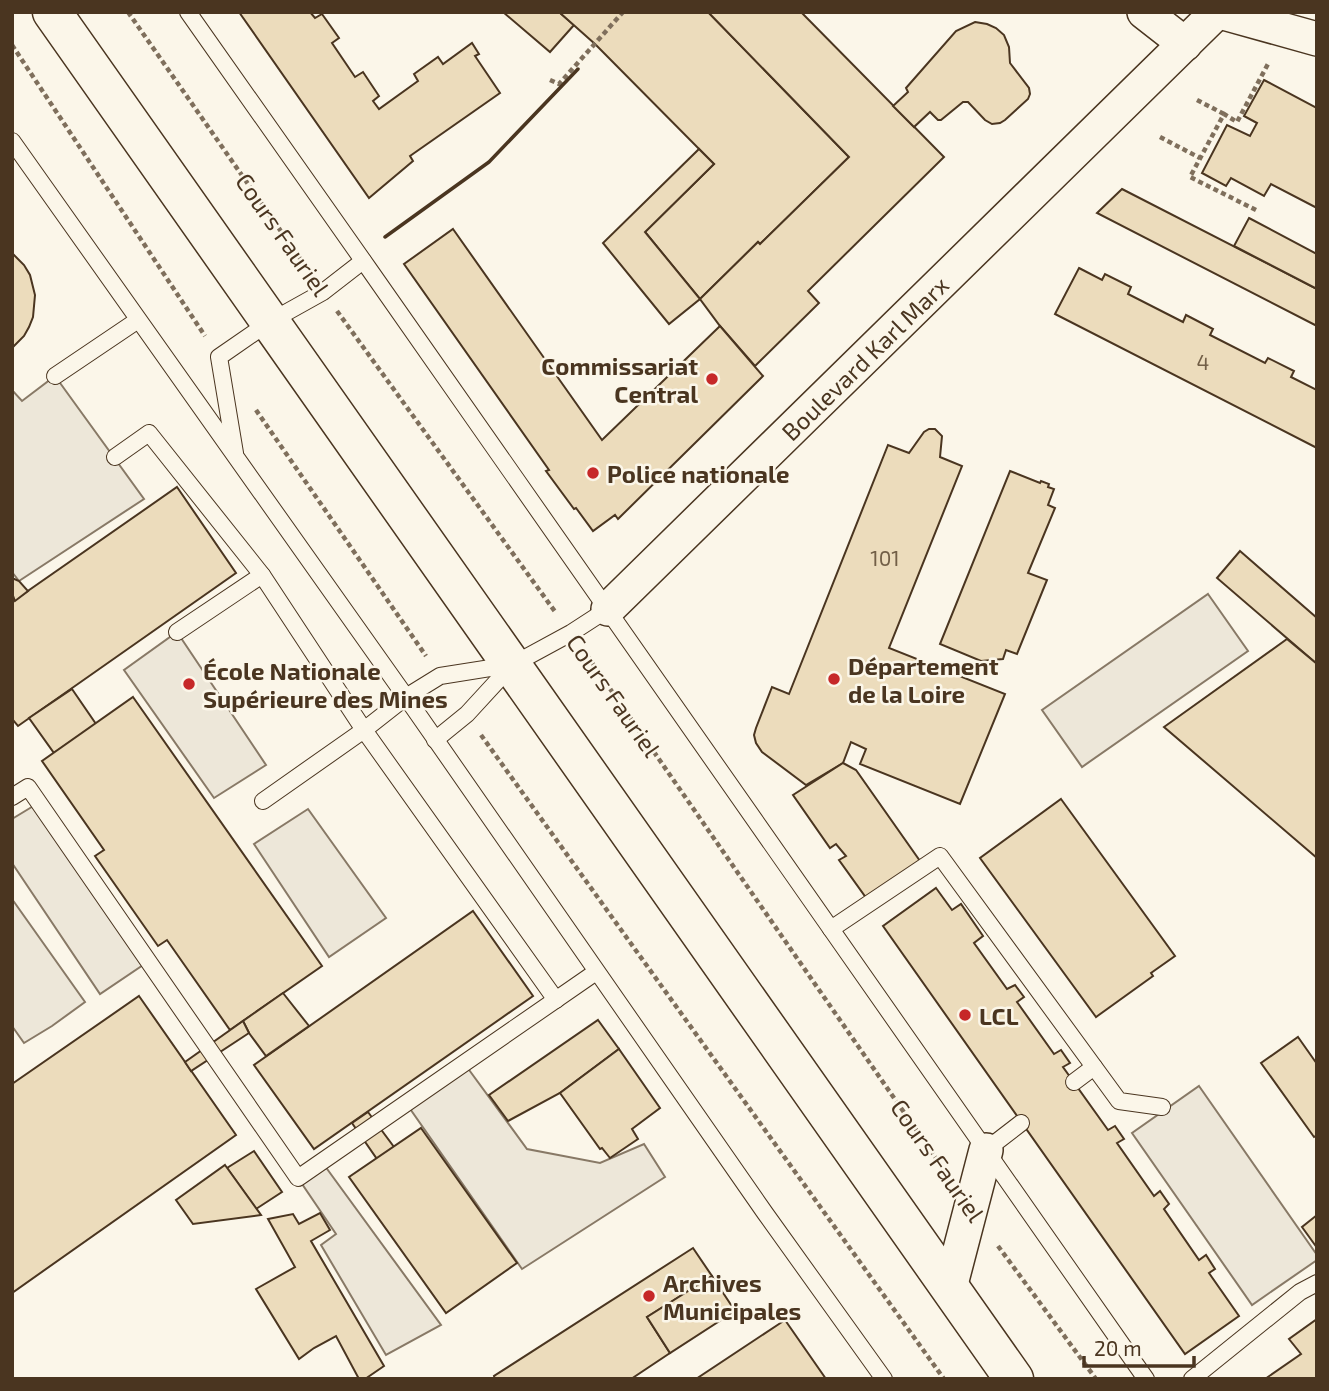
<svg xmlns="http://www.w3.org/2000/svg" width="1329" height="1391" viewBox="0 0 1329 1391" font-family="'Exo 2',sans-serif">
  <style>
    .parking { fill: #ede7d9; stroke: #887966; stroke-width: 2 }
    .building { fill: #ecdcbc; stroke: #4a3520; stroke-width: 2 }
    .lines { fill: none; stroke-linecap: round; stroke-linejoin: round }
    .lane-casing { stroke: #4a3520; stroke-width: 18 }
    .street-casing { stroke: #4a3520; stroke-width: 36 }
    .secondary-casing { stroke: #4a3520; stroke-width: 41 }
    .path { stroke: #7f6f5c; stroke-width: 4.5; stroke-dasharray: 5 3.5; stroke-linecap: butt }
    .lane { stroke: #fbf6e9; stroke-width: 16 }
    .street { stroke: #fbf6e9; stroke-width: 33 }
    .secondary { stroke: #fbf6e9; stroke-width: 38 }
    .wall { stroke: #4a3520; stroke-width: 3.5 }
    .poi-dot { fill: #c62828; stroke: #fbf6e9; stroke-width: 2.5 }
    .labels { text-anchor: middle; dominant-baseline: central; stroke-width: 5; stroke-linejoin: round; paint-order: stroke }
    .number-label { font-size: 21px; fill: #725f47 }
    .street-label { font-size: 24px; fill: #4a3520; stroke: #fbf6e9 }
    .poi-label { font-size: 24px; font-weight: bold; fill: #4a3520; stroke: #fbf6e9; text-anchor: start }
  </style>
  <rect width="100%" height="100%" fill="#fbf6e9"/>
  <g class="parking">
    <polygon points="55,376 144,499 19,581 12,572 12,390 22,401"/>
    <polygon points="1208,594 1248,651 1082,767 1042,710"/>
    <polygon points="177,632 266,765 214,798 124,670"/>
    <polygon points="40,802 149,961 100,994 12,863 12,819"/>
    <polygon points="308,809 386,918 329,957 254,844"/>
    <polygon points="12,899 85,1002 52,1026 24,1043 12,1026"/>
    <polygon points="464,1063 527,1149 600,1163 644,1144 665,1177 522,1269 406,1103"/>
    <polygon points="1199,1086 1317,1255 1317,1260 1252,1305 1132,1133"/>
    <polygon points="322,1162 441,1325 386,1355 321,1245 336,1234 298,1178"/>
  </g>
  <g class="building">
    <polygon points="239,12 310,12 315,18 322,14 339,38 332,43 355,77 363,72 379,96 373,101 379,109 418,81 414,74 438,57 443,64 472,43 479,54 475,56 500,93 410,156 413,161 369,198"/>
    <polygon points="503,12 559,12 574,25 550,52"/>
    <polygon points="559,12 708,12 849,157 760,244 758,242 700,299 645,232 714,164 595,44"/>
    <polygon points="708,12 801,12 944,157 808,291 819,303 755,366 720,326 700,299 758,242 760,244 849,157"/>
    <polygon points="975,22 987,24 996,28 1004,35 1009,47 1010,63 1029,88 1030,94 1028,99 1005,120 1000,123 992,124 985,120 968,102 963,102 941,120 938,120 930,112 914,127 893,106 908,92 906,88 956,31"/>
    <polygon points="1264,80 1317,108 1317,208 1271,184 1264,196 1231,178 1226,186 1202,173 1227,125 1250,136 1257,123 1244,116"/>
    <polygon points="699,149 714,164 645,232 700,299 669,324 603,243"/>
    <polygon points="1122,189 1317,289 1317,326 1097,213"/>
    <polygon points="1249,218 1317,254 1317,289 1234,246"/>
    <polygon points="453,229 602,440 720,326 763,376 619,518 618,519 615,515 593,531 576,508 574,509 546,471 549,470 404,264"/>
    <polygon points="12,253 24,265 30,275 35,295 33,317 29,327 24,336 12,348"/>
    <polygon points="1079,268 1102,280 1105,274 1131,287 1128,294 1183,322 1186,315 1213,329 1210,335 1265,363 1268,358 1294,371 1291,377 1317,390 1317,448 1055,314"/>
    <polygon points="929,429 935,429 942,436 940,457 962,466 889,648 1005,694 960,804 860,764 866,749 851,742 843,763 806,785 762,752 756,743 754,735 756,728 772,687 789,694 888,445 909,453 924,432"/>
    <polygon points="1010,471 1040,483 1041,481 1049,484 1048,487 1054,489 1048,505 1055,508 1028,573 1047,580 1017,654 1006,650 1003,659 981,661 940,644"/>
    <polygon points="177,487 236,573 18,726 12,719 12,602"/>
    <polygon points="1240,551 1317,618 1317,664 1217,578"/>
    <polygon points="12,578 19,581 28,591 15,601 12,593"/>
    <polygon points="1287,639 1317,664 1317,858 1164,727"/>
    <polygon points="72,689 96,724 54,753 29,718"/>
    <polygon points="133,697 322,966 230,1030 167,940 158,946 95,856 104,850 42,761"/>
    <polygon points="843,763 856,770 920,861 867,899 839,860 846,856 836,844 830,848 793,795"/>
    <polygon points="1061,799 1175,956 1151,973 1153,976 1096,1017 980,858"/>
    <polygon points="936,888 952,910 961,904 983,936 974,943 1007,989 1015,985 1024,997 1017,1002 1054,1054 1061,1050 1070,1063 1063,1067 1108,1130 1115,1126 1124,1139 1117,1143 1154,1196 1160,1191 1169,1204 1164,1209 1199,1260 1206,1255 1215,1269 1209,1273 1239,1316 1185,1354 883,926"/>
    <polygon points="473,911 533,996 314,1149 254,1065"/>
    <polygon points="283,993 309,1026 266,1056 249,1033 243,1021"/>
    <polygon points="139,996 236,1135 12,1293 12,1084"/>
    <polygon points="598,1020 619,1049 560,1093 508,1121 489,1095"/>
    <polygon points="243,1021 249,1033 191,1071 185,1062"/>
    <polygon points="1298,1037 1317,1064 1317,1135 1314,1137 1261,1063"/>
    <polygon points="619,1049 660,1108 632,1129 638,1139 610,1158 602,1148 600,1149 560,1093"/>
    <polygon points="368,1112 394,1147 377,1159 352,1123"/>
    <polygon points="421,1128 517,1263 446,1313 349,1177"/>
    <polygon points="254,1151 282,1192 256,1209 227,1168"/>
    <polygon points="225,1165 261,1215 193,1224 176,1200"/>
    <polygon points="320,1213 330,1230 311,1241 384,1366 365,1379 359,1379 336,1336 314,1348 299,1359 256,1289 295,1267 268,1219 293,1214 299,1224"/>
    <polygon points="1317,1215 1317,1243 1315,1245 1302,1227"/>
    <polygon points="693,1248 712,1276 647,1317 670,1353 631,1379 495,1379 494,1376"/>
    <polygon points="712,1276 735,1311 670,1353 647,1317"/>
    <polygon points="1317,1319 1317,1379 1265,1379 1301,1354 1289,1339"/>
    <polygon points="785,1320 826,1379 696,1379"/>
  </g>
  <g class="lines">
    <defs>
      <g id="lane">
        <polyline points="188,12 369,269 1146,1379"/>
        <polyline points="12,141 406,697 765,1213 884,1379"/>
        <polyline points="55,376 138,320"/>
        <polyline points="235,453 219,357 271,321 323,292 363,261"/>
        <polyline points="115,457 149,433 262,575"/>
        <polyline points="177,632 262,575 364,730 556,1000"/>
        <polyline points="435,740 467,714 512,665 571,633 608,609"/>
        <polyline points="12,797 28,787 298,1178 596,972"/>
        <polyline points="263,801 364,730 406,697 440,676 510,665"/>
        <polyline points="831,929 940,856 1119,1101 1162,1107"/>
        <polyline points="1074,1082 1094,1067"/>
        <polyline points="986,1150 1021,1123"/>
        <polyline points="1192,1379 1300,1292 1317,1283"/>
      </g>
      <g id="street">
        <polyline points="1144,12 1185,44"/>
        <polyline points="1220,12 1317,39"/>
        <path id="s1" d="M 608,609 L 1217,12"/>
        <polyline points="950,1288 986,1150"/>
      </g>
      <polyline id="secondary" points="52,12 1014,1379"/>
    </defs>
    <use href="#lane" class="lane-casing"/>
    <use href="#street" class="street-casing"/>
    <use href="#secondary" class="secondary-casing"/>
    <g class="path">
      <polyline points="128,12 308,270"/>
      <polyline points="12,45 205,336"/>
      <polyline points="550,80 559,84 623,12"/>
      <polyline points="1197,100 1224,114"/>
      <polyline points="1160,137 1200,158"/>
      <polyline points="1256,210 1190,177 1224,114 1237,122 1269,62"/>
      <polyline points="337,311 556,613"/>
      <polyline points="256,410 426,656"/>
      <polyline points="586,654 944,1170"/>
      <polyline points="481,735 944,1379"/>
      <polyline points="998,1246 1096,1379"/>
    </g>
    <use href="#lane" class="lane"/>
    <use href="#street" class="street"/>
    <use href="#secondary" class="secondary"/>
    <polyline class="wall" points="385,237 489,162 578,69"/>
  </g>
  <g class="poi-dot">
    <circle cx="712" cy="379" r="7"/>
    <circle cx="593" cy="473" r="7"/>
    <circle cx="834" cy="679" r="7"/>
    <circle cx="189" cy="684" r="7"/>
    <circle cx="965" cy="1015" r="7"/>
    <circle cx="649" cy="1296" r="7"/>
  </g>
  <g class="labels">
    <g class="number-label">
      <text x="1203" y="361">4</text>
      <text x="885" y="557">101</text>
    </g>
    <g class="street-label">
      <text transform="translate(283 234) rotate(55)">Cours Fauriel</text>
      <text stroke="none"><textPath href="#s1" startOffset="359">Boulevard Karl Marx</textPath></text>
      <text transform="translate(614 695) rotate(55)">Cours Fauriel</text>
      <text transform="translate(938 1160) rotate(55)">Cours Fauriel</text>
    </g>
    <g class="poi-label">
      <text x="698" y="365" text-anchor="end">Commissariat<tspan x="698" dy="28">Central</tspan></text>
      <text x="607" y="473">Police nationale</text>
      <text x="848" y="665">Département<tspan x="848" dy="28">de la Loire</tspan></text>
      <text x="203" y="670">École Nationale<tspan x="203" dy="28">Supérieure des Mines</tspan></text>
      <text x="979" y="1015">LCL</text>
      <text x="663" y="1282">Archives<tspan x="663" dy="28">Municipales</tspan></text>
    </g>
  </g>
  <rect width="1329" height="1391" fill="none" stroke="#4a3520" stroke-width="28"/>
  <path d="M1084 1356v10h110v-10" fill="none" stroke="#4a3520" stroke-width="3.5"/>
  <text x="1094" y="1356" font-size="21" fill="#4a3520" stroke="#fbf6e9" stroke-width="5" paint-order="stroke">20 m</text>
</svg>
